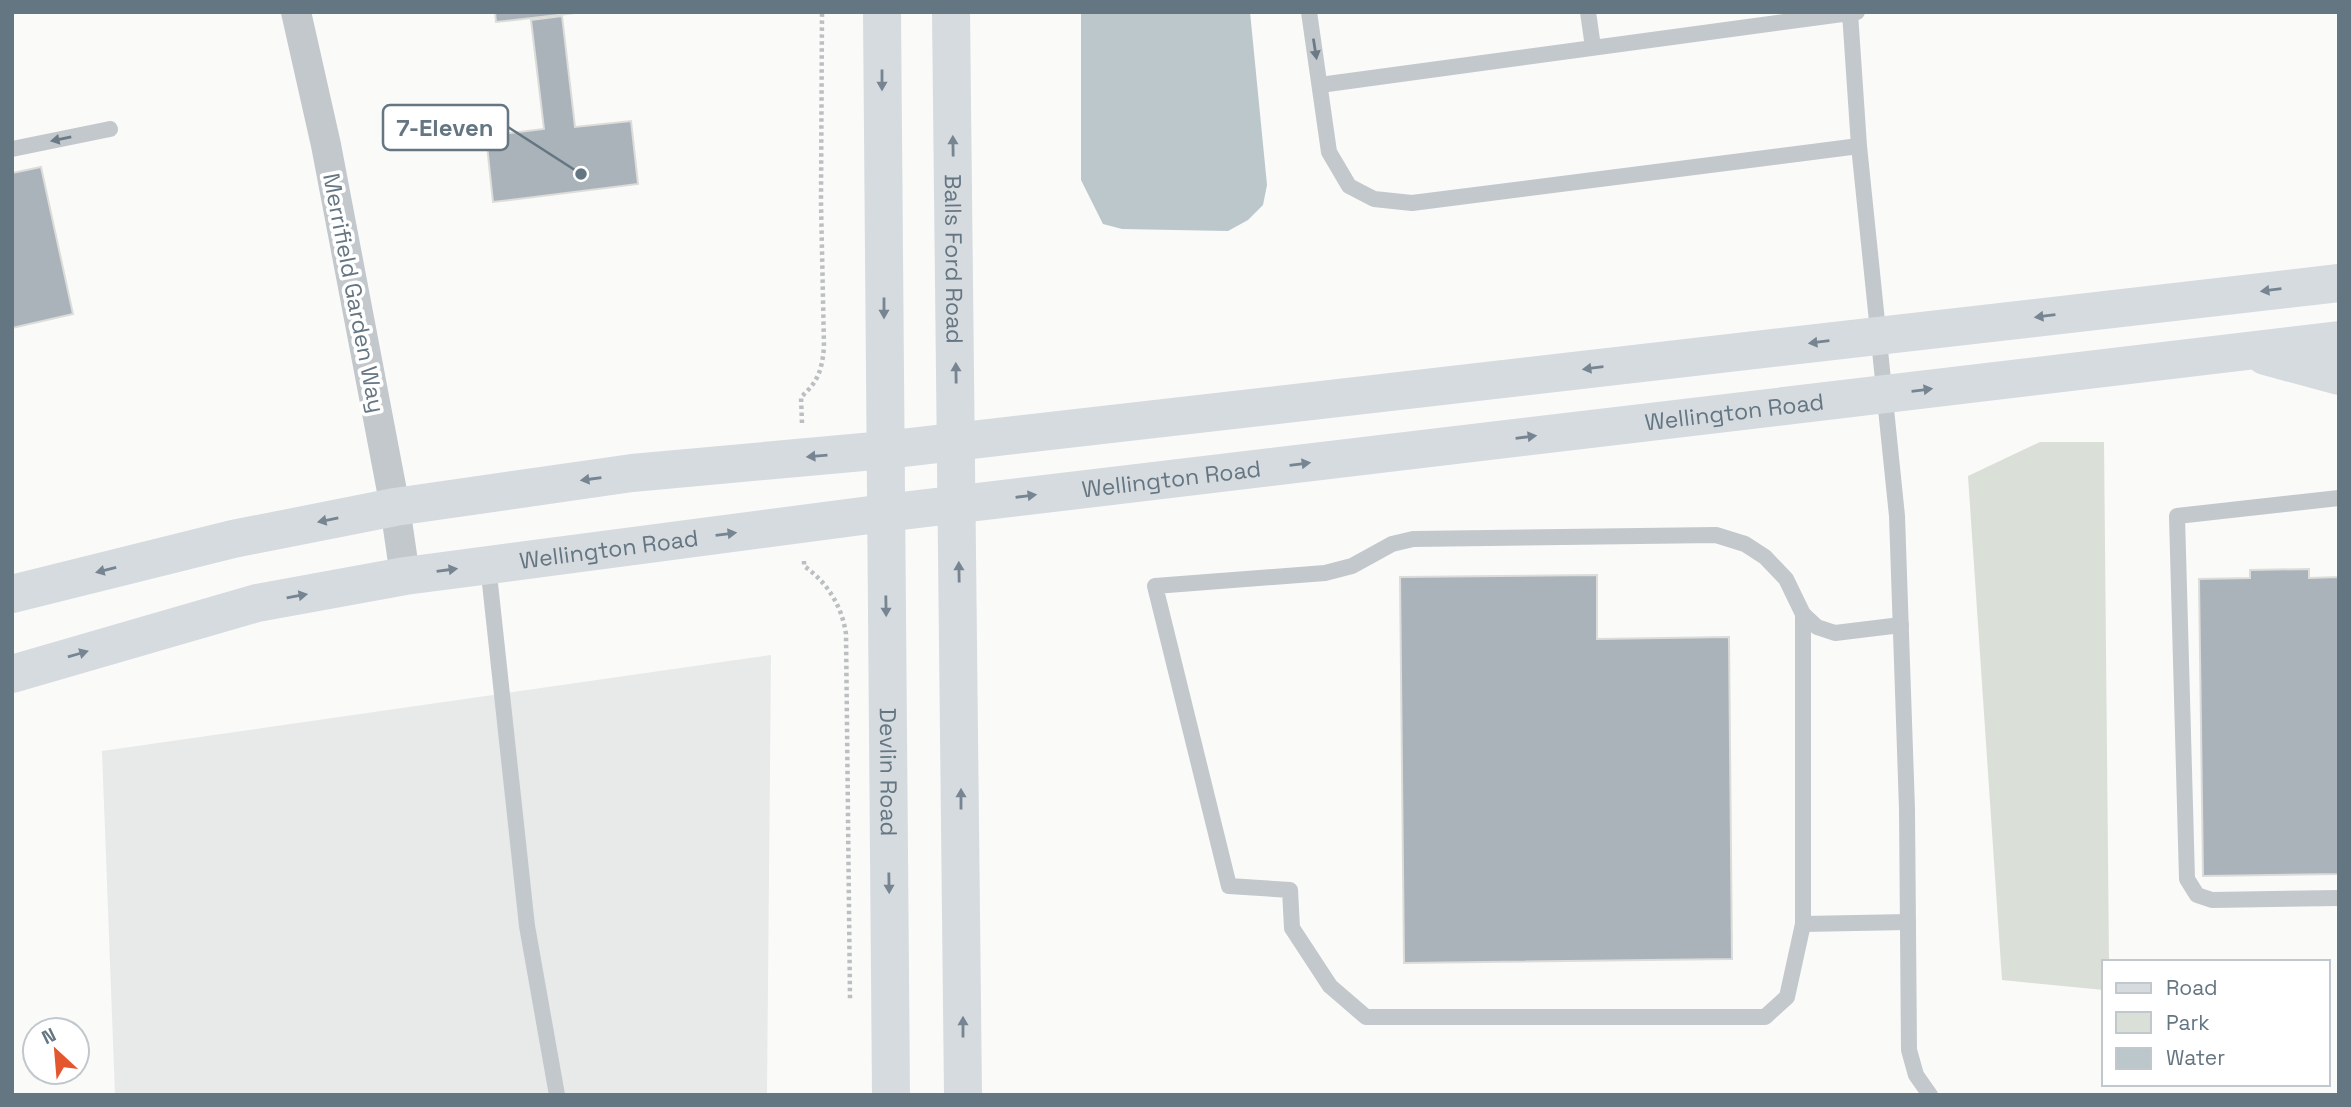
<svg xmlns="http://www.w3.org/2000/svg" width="2351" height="1107" viewBox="0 0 2351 1107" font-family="'Space Grotesk',sans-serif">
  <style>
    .built { fill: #e8e9e9 }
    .green { fill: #dadfd7 }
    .water { fill: #bbc7cb }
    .building { fill: #aab3b9; stroke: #dcdcda; stroke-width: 2 }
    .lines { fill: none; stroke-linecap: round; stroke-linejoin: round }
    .path { stroke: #bbbfc2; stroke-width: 4.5; stroke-dasharray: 3.5 3.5; stroke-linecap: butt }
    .service { stroke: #c3c8cc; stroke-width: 16 }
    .minor { stroke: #c3c8cc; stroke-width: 30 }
    .secondary { stroke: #d6dbdf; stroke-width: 38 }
    .oneway { fill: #6a7a87 }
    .oneway2 { fill: #768591 }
    .labels { text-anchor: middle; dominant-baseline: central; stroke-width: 7; stroke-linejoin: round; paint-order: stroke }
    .street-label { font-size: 23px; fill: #657683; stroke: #fff }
    .leader { fill: none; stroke: #657683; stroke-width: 2.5 }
    .callout-dot { fill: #657683; stroke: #fff; stroke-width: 2.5 }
    .callout { fill: #fff; stroke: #657683; stroke-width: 2.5 }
    .callout-label { font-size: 24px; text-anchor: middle; font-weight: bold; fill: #657683 }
  </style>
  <rect width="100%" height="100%" fill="#fafaf8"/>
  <polygon class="built" points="771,655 767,1095 115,1095 102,751"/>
  <polygon class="green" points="2040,442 2104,442 2109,962 2104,962 2104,990 2002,980 1968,476"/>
  <polygon class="water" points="1081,12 1250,12 1267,185 1263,205 1248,220 1228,231 1122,229 1103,224 1081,180"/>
  <g class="building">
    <polygon points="495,12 584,12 496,22"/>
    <polygon points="562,16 575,127 631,121 638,184 493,202 486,136 544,129 531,20"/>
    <polygon points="41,167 73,314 12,328 12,173"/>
    <polygon points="2309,569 2309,578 2339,577 2339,874 2203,876 2199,579 2250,578 2250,570"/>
    <polygon points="1597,575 1597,639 1729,637 1732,959 1404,963 1400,577"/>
  </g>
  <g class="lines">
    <g class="path">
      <path d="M 802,423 L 801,397 C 818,382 822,370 824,347 L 821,202 L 822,12"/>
      <path d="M 804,561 L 804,566 C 827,582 842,606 846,634 L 850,999"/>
    </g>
    <g class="service">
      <polyline points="1309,12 1329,152 1349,186 1374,199 1412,203 1859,146"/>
      <polyline points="1588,12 1593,47"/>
      <polyline points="1857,12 1850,13 1859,146 1897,516 1907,809 1909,1050 1916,1075 1930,1095"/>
      <polyline points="1320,85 1850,13"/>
      <polyline points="12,149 110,129"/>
      <polyline points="2339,498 2177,516 2187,879 2197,895 2212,900 2339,898"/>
      <polyline points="488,565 527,926 557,1095"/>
      <polyline points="1803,614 1803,924 1908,922"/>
      <polyline points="1803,924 1787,997 1765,1017 1366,1017 1330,986 1292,928 1290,890 1229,886 1155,586 1325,573 1352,566 1392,544 1413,539 1716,535 1745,544 1765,557 1786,579 1803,614 1817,627 1835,633 1901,625"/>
    </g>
    <polyline class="minor" points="296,12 326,145 395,507 405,576"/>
    <g class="secondary">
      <path id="s1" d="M 882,12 L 891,1095"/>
      <path id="s2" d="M 951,12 L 963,1095"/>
      <polyline points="2265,356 2339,376"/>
      <polyline points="12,594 233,539 395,507 632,473 885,450 2339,283"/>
      <path id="s3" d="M 12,674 L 257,603 L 405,576 L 885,513 L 2339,340"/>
    </g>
  </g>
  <defs><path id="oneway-solid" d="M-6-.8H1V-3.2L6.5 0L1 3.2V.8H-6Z" transform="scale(1.75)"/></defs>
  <g class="oneway">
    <use href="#oneway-solid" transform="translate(1315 49) rotate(81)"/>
    <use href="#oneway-solid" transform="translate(61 139) rotate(168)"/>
  </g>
  <g class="oneway2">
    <use href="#oneway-solid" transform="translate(882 80) rotate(90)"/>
    <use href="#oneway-solid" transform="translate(953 146) rotate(-91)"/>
    <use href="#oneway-solid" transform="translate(2271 290) rotate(173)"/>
    <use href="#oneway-solid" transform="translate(884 308) rotate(90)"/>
    <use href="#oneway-solid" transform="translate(2045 316) rotate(173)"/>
    <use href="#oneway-solid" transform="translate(1819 342) rotate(173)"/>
    <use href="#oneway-solid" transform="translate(1593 368) rotate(173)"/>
    <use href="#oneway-solid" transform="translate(956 373) rotate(-91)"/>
    <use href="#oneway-solid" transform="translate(1922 390) rotate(-7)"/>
    <use href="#oneway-solid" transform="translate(1526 437) rotate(-7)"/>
    <use href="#oneway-solid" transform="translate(817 456) rotate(175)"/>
    <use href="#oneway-solid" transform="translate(1300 464) rotate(-7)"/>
    <use href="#oneway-solid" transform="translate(591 479) rotate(172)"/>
    <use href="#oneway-solid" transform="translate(1026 496) rotate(-7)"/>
    <use href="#oneway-solid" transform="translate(328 520) rotate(169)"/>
    <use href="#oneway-solid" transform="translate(726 534) rotate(-7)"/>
    <use href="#oneway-solid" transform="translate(106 570) rotate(166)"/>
    <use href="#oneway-solid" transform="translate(447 570) rotate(-8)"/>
    <use href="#oneway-solid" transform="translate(959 572) rotate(-91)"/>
    <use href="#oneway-solid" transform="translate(297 596) rotate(-10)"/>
    <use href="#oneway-solid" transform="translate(886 606) rotate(89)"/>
    <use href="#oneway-solid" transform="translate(78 654) rotate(-16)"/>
    <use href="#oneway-solid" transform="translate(961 799) rotate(-90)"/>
    <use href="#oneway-solid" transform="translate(889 883) rotate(89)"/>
    <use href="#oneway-solid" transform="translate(963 1027) rotate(-90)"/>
  </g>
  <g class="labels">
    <g class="street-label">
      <text stroke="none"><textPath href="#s2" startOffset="247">Balls Ford Road</textPath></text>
      <text transform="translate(354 293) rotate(79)">Merrifield Garden Way</text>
      <text stroke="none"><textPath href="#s3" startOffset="1745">Wellington Road</textPath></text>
      <text stroke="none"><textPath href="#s3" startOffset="1178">Wellington Road</textPath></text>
      <text stroke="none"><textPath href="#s3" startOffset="611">Wellington Road</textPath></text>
      <text stroke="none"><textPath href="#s1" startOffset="760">Devlin Road</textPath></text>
    </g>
  </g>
  <path class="leader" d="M581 174L508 127"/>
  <circle class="callout-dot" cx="581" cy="174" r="7"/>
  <rect class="callout" x="383" y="105" width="125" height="45" rx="7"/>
  <g class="callout-label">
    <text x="445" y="136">7-Eleven</text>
  </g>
  <rect width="2351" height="1107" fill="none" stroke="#657683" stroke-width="28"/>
  <rect x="2102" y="960" width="228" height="126" fill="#ffffff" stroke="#c1c8cd" stroke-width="2"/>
  <rect x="2116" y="983" width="35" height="10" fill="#d6dbdf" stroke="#c1c8cd" stroke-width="2"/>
  <text x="2166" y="995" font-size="21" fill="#657683">Road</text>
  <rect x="2116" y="1012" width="35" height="21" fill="#dadfd7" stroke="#c1c8cd" stroke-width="2"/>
  <text x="2166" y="1030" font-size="21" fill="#657683">Park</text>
  <rect x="2116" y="1048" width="35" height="21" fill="#bbc7cb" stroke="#c1c8cd" stroke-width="2"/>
  <text x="2166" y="1065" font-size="21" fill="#657683">Water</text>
  <g transform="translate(56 1051) rotate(334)"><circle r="33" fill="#ffffff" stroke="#c1c8cd" stroke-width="2"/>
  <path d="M0-5L12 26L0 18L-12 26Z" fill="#e4572e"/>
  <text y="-10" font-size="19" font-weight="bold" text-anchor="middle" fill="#657683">N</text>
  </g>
</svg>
